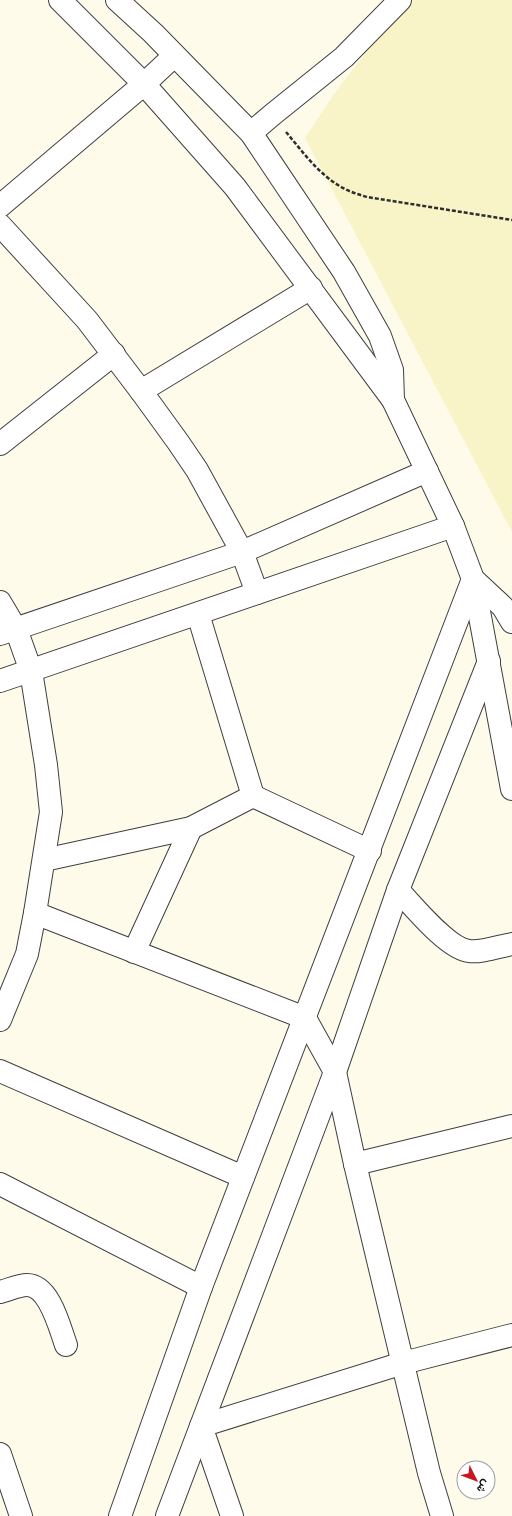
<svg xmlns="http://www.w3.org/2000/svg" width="512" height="1516" viewBox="0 0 512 1516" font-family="'Source Serif 4',Vazirmatn,serif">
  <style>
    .farmland { fill: #f8f4c7 }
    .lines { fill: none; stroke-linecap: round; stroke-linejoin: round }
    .minor-casing { stroke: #3f3f3f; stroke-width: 24 }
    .path { stroke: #2e2e2e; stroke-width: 2.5; stroke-dasharray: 4 2; stroke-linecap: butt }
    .minor { stroke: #fff; stroke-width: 22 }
  </style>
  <rect width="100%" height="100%" fill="#fffbea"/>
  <polygon class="farmland" points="406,0 512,0 512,532 305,138 334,94"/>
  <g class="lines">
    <defs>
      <g id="minor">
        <polyline points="60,0 144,84 235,187 393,400 453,526 473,579 512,789"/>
        <polyline points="117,0 153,33 251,133 344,272 380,336 392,370 393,400"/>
        <polyline points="251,133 272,115 344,57 400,0"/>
        <polyline points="0,206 144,84 174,56"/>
        <polyline points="0,225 87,320 141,391 178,442 197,470 242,552 257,593"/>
        <polyline points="141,391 311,288"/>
        <polyline points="0,444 114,354"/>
        <polyline points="0,602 16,629 31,671 46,765 51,812 35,913 27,954 0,1020"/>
        <polyline points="198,614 253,796"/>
        <polyline points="0,634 242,552 427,471"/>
        <polyline points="0,681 453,526"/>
        <polyline points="44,860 191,828 253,796 370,851"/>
        <path d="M 398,890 C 414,907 448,949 469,951 C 479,953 501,946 512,944"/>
        <polyline points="35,913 305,1018 335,1072 355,1164 429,1473 442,1516"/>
        <polyline points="134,952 191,828"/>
        <polyline points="0,1071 243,1177"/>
        <polyline points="355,1164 512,1126"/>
        <polyline points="0,1184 201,1287"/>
        <path d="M 0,1292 C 8,1290 19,1285 27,1285 C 50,1285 60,1329 66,1345"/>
        <polyline points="0,1454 21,1516"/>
        <polyline points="120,1516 201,1287 473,579 503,607 512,622"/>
        <polyline points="167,1516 335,1072 398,890 489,661"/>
        <polyline points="232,1516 201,1426 403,1363 512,1335"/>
      </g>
    </defs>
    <use href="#minor" class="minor-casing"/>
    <path class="path" d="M 286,132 C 302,151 317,172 338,185 C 347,191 357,194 367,197 L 512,220"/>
    <use href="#minor" class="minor"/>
  </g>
  <g transform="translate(476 1480) rotate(132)"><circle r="19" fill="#ffffff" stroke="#9e9e9e"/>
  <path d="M0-3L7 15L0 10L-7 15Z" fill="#ca151e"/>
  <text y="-6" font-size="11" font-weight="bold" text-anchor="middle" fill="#0c0c0c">ش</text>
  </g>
</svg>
